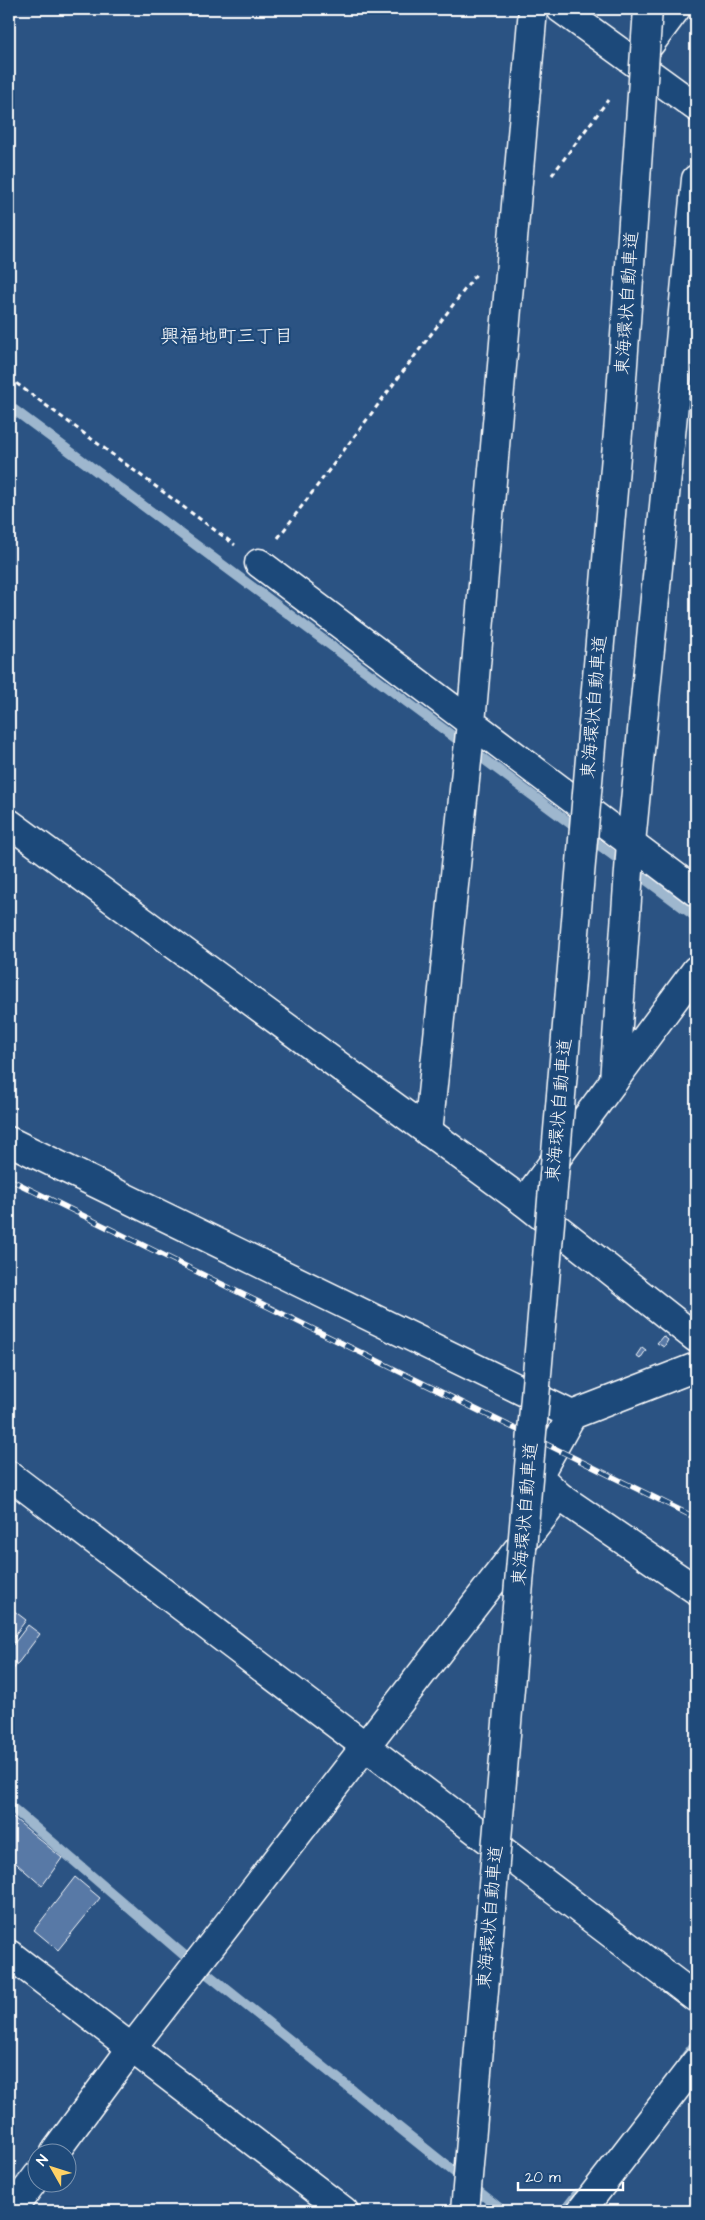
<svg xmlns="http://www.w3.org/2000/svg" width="705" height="2220" viewBox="0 0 705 2220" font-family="'Architects Daughter','Klee One',sans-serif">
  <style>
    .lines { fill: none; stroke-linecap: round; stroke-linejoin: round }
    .stream { stroke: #9eb7ce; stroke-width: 10 }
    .building { fill: #5979a6; stroke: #fff }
    .minor-casing { stroke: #fff; stroke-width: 31 }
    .path { stroke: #fff; stroke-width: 3; stroke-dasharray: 5 4; stroke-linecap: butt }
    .minor { stroke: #1f4a7a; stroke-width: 28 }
    .rail-casing { stroke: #fff; stroke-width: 5.5 }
    .rail { stroke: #1f4a7a; stroke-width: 4; stroke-dasharray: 11; stroke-linecap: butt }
    .motorway-bridge-casing { stroke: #fff; stroke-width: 31; stroke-linecap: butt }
    .motorway-bridge { stroke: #1f4a7a; stroke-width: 28 }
    .labels { text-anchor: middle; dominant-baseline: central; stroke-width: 4.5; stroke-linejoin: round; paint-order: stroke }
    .street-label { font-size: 18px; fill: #fff; stroke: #1f4a7a }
    .neighbourhood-label { font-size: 19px; fill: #fff; stroke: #1f4a7a }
  </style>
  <rect width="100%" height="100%" fill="#2b5383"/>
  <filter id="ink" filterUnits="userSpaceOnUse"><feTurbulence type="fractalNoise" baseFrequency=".02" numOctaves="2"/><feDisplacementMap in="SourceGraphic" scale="10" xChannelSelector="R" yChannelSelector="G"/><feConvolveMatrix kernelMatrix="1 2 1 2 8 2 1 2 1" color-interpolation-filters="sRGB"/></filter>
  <g filter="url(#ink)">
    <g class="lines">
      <g class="stream">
        <polyline points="9,406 696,917"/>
        <polyline points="9,1805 185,1956 503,2211"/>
        <polyline points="684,2059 696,2043"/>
        <polyline points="564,2211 577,2194"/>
      </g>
    </g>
    <g class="building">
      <polygon points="663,1336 668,1340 664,1347 657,1343"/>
      <polygon points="642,1347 646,1350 640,1359 636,1356"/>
      <polygon points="9,1607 26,1620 9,1643"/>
      <polygon points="28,1625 40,1634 9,1675 9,1650"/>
      <polygon points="9,1814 62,1858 42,1886 9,1857"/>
      <polygon points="75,1877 100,1898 58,1950 34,1930"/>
    </g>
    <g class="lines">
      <defs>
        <g id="minor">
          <polyline points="561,9 696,107"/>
          <polyline points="638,60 676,9"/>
          <polyline points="259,563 696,892"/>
          <polyline points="9,823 524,1202 696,1338"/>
          <polyline points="614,1081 631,843 696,179"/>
          <polyline points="428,1132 471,723 533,9"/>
          <polyline points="9,1141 572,1415"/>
          <polyline points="524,1202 696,970"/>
          <polyline points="696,1367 572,1415 538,1476 559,1496 696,1590"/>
          <polyline points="9,1475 696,1998"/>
          <polyline points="9,1954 344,2211"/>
          <polyline points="55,2152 131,2049 559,1496"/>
          <polyline points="11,2211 38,2175"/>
          <polyline points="581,2211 696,2062"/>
        </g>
      </defs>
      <use href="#minor" class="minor-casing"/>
      <g class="path">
        <polyline points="552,175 608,100"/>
        <polyline points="9,378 235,545"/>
        <polyline points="278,538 477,273"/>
      </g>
      <use href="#minor" class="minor"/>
      <defs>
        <polyline id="rail" points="9,1179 696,1518"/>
      </defs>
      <use href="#rail" class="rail-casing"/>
      <use href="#rail" class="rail"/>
      <defs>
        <polyline id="motorway-bridge" points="465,2211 619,421 648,9"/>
      </defs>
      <use href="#motorway-bridge" class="motorway-bridge-casing"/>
      <use href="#motorway-bridge" class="motorway-bridge"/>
    </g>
  </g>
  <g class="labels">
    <g class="street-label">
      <text transform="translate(627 303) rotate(-86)">東海環状自動車道</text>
      <text transform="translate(594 707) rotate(-85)">東海環状自動車道</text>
      <text transform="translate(559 1110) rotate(-85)">東海環状自動車道</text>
      <text transform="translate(525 1514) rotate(-85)">東海環状自動車道</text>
      <text transform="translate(490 1917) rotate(-85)">東海環状自動車道</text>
    </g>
    <g class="neighbourhood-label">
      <text x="227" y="336">興福地町三丁目</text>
    </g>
  </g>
  <rect width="705" height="2220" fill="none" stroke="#1f4a7a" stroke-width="30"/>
  <rect x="15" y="15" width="675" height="2190" fill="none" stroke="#fff" stroke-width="2" filter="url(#ink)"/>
  <g transform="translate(52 2168) rotate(309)"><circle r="24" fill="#1f4a7a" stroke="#7992af"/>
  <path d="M0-4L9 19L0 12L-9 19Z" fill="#ffd166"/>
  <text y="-8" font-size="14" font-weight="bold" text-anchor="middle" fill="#ffffff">N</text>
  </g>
  <path d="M518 2182v8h105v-8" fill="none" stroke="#ffffff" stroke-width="2.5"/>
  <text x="525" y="2182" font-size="15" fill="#ffffff" stroke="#1f4a7a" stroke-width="4" paint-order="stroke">20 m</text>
</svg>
